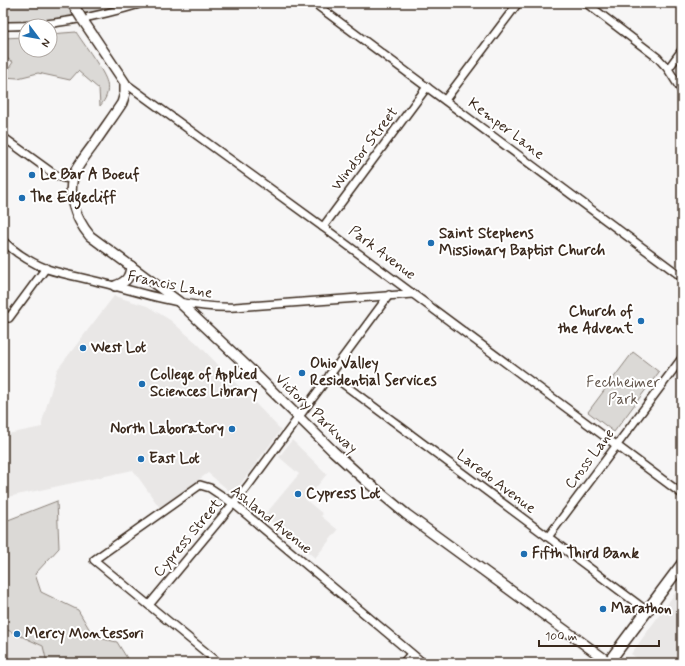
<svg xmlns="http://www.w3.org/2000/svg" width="685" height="666" viewBox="0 0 685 666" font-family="Mynerve,sans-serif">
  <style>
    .built { fill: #e9e7e6 }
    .green { fill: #dbd9d6; stroke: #8b827a }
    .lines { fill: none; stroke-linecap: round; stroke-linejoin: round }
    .minor-casing { stroke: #3b2a1e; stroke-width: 10 }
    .tertiary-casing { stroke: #3b2a1e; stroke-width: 12 }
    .secondary-casing { stroke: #3b2a1e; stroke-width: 13 }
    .minor { stroke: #fff; stroke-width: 7 }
    .tertiary { stroke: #fff; stroke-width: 9 }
    .secondary { stroke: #fff; stroke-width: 10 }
    .tertiary-bridge-casing { stroke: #3b2a1e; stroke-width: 12; stroke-linecap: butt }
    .tertiary-bridge { stroke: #fff; stroke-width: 9 }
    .poi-dot { fill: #1f6fb2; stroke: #fff; stroke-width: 1.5 }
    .labels { text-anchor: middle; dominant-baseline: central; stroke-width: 4; stroke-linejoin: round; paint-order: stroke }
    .street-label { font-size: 15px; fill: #3b2a1e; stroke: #fff }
    .poi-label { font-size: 15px; font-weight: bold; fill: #3b2a1e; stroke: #fff; text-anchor: start }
    .park-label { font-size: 15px; fill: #63564c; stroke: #fff }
  </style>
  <rect width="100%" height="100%" fill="#f7f6f6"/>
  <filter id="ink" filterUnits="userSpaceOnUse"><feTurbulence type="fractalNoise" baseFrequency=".025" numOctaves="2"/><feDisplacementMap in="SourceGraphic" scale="8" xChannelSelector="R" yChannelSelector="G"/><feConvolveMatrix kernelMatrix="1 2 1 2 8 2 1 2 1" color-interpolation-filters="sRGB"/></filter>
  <g filter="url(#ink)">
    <g class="built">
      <polygon points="114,296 147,306 170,320 198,344 281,430 233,494 208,473 160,508 133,470 3,498 3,435 42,427 42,422 57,370"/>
      <polygon points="292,440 327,474 306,500 323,514 321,516 338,530 315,558 264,516 299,474 279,457"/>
      <polygon points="676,592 682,597 682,663 643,663 631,654"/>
      <polygon points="3,605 58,663 3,663"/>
    </g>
    <g class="green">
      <polygon points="3,3 143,3 85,18 3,26"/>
      <path d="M 76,32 C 83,43 105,72 107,83 C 109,92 106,99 100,106 L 99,89 L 78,71 L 70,80 L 38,73 L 18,78 L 3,77 L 13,62 L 3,56 L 3,38 L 26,37 L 26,50 L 50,50 L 50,34 Z"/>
      <polygon points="633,352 659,372 614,432 588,412"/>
      <polygon points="57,501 59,548 35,574 41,592 78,610 94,637 117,642 130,663 47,663 43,646 3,628 3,522"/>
    </g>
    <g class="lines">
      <defs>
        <g id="minor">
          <polyline points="314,3 682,277"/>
          <polyline points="586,3 658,58 668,69 682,91"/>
          <path d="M 3,26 C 51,27 97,17 143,3"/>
          <polyline points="668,69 682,50"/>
          <polyline points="125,83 323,227 682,494"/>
          <polyline points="445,100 518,3"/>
          <polyline points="3,137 54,174 63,178 73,179"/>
          <polyline points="323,227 427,87"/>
          <path d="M 3,241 C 15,252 32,263 47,269 C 65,275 85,278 103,283 C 146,294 190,309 235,307 L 413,294"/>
          <polyline points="3,314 9,318 46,268"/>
          <polyline points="330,374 647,611"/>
          <polyline points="548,537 682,358"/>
          <polyline points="149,605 247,487 389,295"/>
          <polyline points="219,663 94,560 200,485 210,488 234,504 423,663"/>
          <polyline points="403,663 411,654"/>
        </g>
        <g id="tertiary">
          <path d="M 82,19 L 125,83 L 125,93 L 122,103 C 113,117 103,130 94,144 C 88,152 81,161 76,170 C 65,192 75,218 90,236 L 178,301 L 250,369 L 333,451 L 366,481 L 406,514 L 610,663"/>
          <path d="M 115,286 C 126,282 130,278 131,266"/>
        </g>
        <polyline id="secondary" points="608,663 682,564"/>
      </defs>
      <use href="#minor" class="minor-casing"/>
      <use href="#tertiary" class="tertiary-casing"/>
      <use href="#secondary" class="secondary-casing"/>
      <use href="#minor" class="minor"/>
      <use href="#tertiary" class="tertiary"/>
      <use href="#secondary" class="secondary"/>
      <defs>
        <polyline id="tertiary-bridge" points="72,3 82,19"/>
      </defs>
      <use href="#tertiary-bridge" class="tertiary-bridge-casing"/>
      <use href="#tertiary-bridge" class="tertiary-bridge"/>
    </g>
  </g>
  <g class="poi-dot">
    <circle cx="32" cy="175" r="4"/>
    <circle cx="22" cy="198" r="4"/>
    <circle cx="431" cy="243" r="4"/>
    <circle cx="641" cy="321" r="4"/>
    <circle cx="83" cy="348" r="4"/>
    <circle cx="302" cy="373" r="4"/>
    <circle cx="142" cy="384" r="4"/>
    <circle cx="232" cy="429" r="4"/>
    <circle cx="141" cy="459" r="4"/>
    <circle cx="298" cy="494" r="4"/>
    <circle cx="524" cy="554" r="4"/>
    <circle cx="603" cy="609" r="4"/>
    <circle cx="17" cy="634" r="4"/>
  </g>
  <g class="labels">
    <g class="street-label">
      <text transform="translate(506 129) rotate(37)">Kemper Lane</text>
      <text transform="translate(365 149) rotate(-53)">Windsor Street</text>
      <text transform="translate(382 253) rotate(37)">Park Avenue</text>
      <text transform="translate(170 285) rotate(12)">Francis Lane</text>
      <text transform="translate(316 414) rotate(44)">Victory Parkway</text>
      <text transform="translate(590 459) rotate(-53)">Cross Lane</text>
      <text transform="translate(496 482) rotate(37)">Laredo Avenue</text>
      <text transform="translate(271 520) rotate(39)">Ashland Avenue</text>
      <text transform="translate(188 538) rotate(-50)">Cypress Street</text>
    </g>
    <g class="poi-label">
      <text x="40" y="175">Le Bar A Boeuf</text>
      <text x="30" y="198">The Edgecliff</text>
      <text x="439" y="234">Saint Stephens<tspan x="439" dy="17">Missionary Baptist Church</tspan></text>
      <text x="633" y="312" text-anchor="end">Church of<tspan x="633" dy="17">the Advent</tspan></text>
      <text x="91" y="348">West Lot</text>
      <text x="310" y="364">Ohio Valley<tspan x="310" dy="17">Residential Services</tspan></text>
      <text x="150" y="375">College of Applied<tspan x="150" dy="17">Sciences Library</tspan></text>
      <text x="224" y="429" text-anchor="end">North Laboratory</text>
      <text x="149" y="459">East Lot</text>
      <text x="306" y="494">Cypress Lot</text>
      <text x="532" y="554">Fifth Third Bank</text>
      <text x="611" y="609">Marathon</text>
      <text x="25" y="634">Mercy Montessori</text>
    </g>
    <g class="park-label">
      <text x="623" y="383">Fechheimer<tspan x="623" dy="17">Park</tspan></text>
    </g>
  </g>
  <rect width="685" height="666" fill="none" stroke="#fff" stroke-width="16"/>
  <rect x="8" y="8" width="669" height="650" fill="none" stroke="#3b2a1e" stroke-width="1.5" filter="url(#ink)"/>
  <g transform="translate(38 38) rotate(122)"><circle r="19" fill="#ffffff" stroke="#b1aaa5"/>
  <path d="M0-3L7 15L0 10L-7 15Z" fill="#1f6fb2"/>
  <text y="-6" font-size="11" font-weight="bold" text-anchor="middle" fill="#3b2a1e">N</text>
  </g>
  <path d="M539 640v6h120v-6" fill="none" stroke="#3b2a1e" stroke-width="2"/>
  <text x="545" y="640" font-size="12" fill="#3b2a1e" stroke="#ffffff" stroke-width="3" paint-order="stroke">100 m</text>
</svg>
